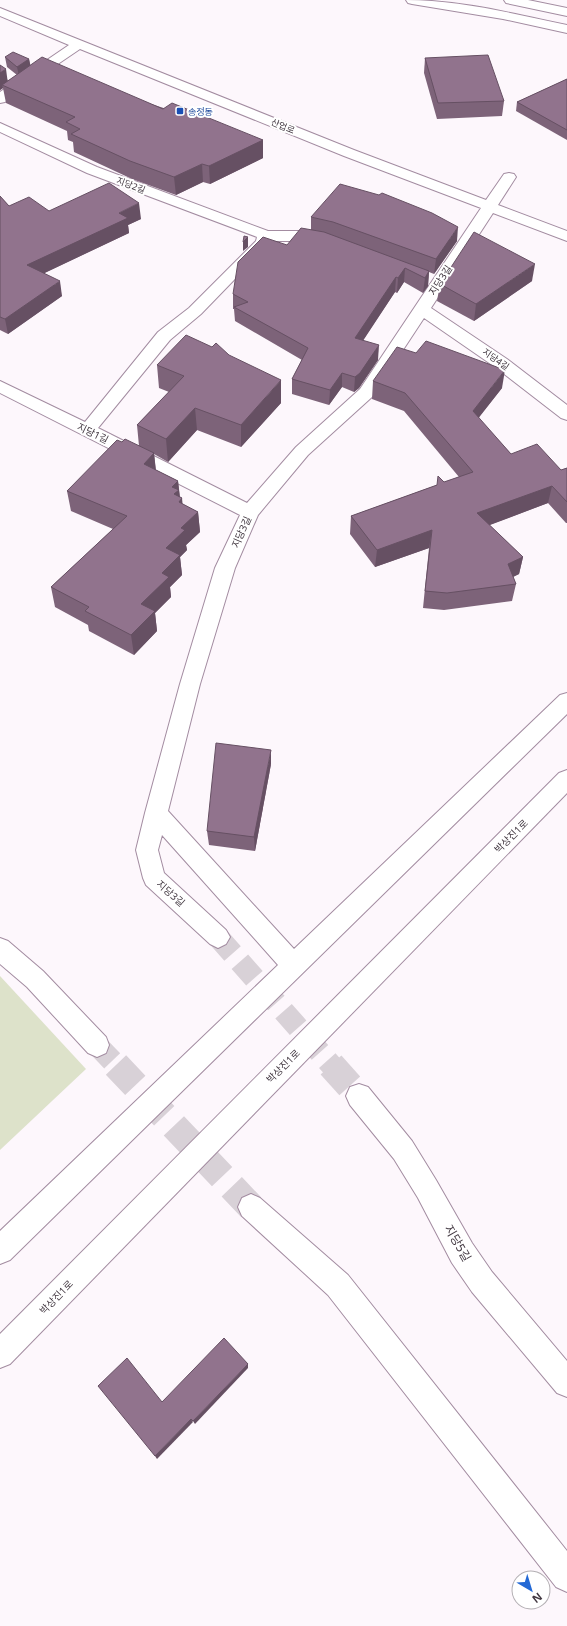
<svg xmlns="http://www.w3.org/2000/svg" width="567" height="1626" viewBox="0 0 567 1626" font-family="'Noto Sans','Noto Sans KR',sans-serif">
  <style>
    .green { fill: #dde2ca }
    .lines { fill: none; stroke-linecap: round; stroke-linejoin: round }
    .minor-tunnel-far1 { stroke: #d8d1d7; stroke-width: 22; stroke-dasharray: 22 11; stroke-linecap: butt }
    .minor-tunnel { stroke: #d8d1d7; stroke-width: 28; stroke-dasharray: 28 14; stroke-linecap: butt }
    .minor-casing { stroke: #a38ca1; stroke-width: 2 }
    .major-casing { stroke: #a38ca1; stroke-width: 2 }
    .minor { fill: #fff; fill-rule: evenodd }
    .major { fill: #fff; fill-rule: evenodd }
    .wall { fill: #7d6379 }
    .shaded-wall { fill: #665063 }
    .building { fill: #91738d; stroke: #665063 }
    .transit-dot { fill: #1a4fb4; stroke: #fff; stroke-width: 1.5 }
    .labels { text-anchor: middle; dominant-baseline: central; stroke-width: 4; stroke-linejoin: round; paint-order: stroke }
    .far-transit-label { font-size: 9px; fill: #164399; stroke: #fff; text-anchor: start }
    .far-street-label { font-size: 9px; fill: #423841; stroke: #fff }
    .street-label { font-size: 10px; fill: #423841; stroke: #fff }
    .near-street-label { font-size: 12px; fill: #423841; stroke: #fff }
  </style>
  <rect width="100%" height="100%" fill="#fdf7fc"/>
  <polygon class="green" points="0,976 86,1069 0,1150"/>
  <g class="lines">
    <g class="minor-tunnel-far1">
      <polyline points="218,937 332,1066"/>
      <polyline points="97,1045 117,1066"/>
    </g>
    <g class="minor-tunnel">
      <polyline points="116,1065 251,1207"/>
      <polyline points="331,1065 359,1096"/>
    </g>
    <defs>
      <g id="minor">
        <polygon points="0,8 354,150 486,200 504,174 509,173 514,174 516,177 498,205 567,231 567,241 493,213 431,308 507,359 567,405 567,420 561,418 495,367 424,318 372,397 308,455 258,515 235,568 200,684 168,811 294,949 560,695 567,693 567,714 10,1260 0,1264 0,1231 278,965 162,835 158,850 164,873 226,930 230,937 226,944 218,948 210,944 146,885 143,878 136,850 145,813 180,684 215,568 240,515 0,393 0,381 85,422 158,332 189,308 256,241 257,237 87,173 0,132 0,123 97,167 268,231 298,231 328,238 331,241 328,244 323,246 298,241 271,241 268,245 201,314 170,340 98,428 247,503 296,447 360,389 481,208 344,156 80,49 24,87 5,102 0,103 0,92 69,45 0,16"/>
        <polygon points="567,770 567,793 10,1364 0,1368 0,1334 559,773"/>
        <polygon points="0,938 8,941 43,971 106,1037 109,1045 106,1053 97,1057 88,1053 27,987 0,964"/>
        <polygon points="359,1084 368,1087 412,1141 436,1180 472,1243 492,1272 567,1361 567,1397 557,1393 472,1292 452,1263 418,1198 394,1159 350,1105 346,1096 350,1087"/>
        <polygon points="251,1194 260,1198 348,1275 567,1551 567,1592 556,1587 328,1295 242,1216 238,1207 242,1198"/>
      </g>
      <g id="major">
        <path d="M 406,0 C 460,0 514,14 567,25 L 567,33 L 503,19 L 412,4 L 408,3 Z"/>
        <polygon points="504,0 528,0 567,8 567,16 506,3"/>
      </g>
    </defs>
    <use href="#minor" class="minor-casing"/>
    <use href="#major" class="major-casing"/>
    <use href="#minor" class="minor"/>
    <use href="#major" class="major"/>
  </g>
  <g class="wall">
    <polygon points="5,57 29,59 30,65 263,140 263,158 210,184 203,182 176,195 132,179 74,152 73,142 68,140 67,131 6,103 3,88 0,90 0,65 8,81 17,75 7,67"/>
    <polygon points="425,58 504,101 502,116 437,119 424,73"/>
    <polygon points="567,79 567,140 516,111 517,102"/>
    <polygon points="0,196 9,206 49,211 141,219 128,225 129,233 44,273 62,296 8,334 0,330"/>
    <polygon points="311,217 457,241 434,274 429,272 428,286 423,293 404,282 397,293 395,292 363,340 378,360 359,388 354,392 342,387 329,405 292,394 292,379 302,360 235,321 234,309 233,309 233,294 287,245 311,230"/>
    <polygon points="532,281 474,321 437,301 440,284"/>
    <polygon points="157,365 281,403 241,447 197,430 168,462 154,454 156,470 178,481 180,497 182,498 182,504 198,512 200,532 186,545 187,550 180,557 182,575 170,587 171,597 155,613 157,631 134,655 89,631 88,625 55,607 51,587 113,529 71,511 67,491 122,442 139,446 137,425 169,392 159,388"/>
    <polygon points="373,381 502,388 478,418 511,454 561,470 567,468 567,523 566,523 548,503 489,525 523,557 519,574 513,577 516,584 512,601 444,610 423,608 429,548 375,567 350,534 351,516 459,477 404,411 372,399"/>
    <polygon points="271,764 255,851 209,845 207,831"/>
  </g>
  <g class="shaded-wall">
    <polygon points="29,59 31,68 19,76 17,67"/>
    <polygon points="6,69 8,84 2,85 3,88 0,90 0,73"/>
    <polygon points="263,140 263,158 210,184 209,166"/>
    <polygon points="202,164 203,182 176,195 174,177"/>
    <polygon points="139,203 141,219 128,225 129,233 30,280 27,265 119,213"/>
    <polygon points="458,227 457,241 434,274 436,259"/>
    <polygon points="248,237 248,247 243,251 243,242"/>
    <polygon points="535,264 532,281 474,321 476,304"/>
    <polygon points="405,268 404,282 397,293 398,278"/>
    <polygon points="429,271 428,286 423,293 425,278"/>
    <polygon points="396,277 395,292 355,353 355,338"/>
    <polygon points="60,281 62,296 8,334 5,319"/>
    <polygon points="379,345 378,360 359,388 354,392 355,377"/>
    <polygon points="505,370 502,388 470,429 473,411"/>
    <polygon points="342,373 342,387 329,405 330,390"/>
    <polygon points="281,380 281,403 241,447 241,425"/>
    <polygon points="195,408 197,430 168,462 166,439"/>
    <polygon points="154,453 156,474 144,464"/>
    <polygon points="178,481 180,500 182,498 184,519 176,515 172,487"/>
    <polygon points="552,486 548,503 474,531 477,513"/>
    <polygon points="198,512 200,532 186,545 187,550 180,557 182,575 170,587 171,597 155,613 157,631 134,655 131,635 141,604 162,573 166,548 181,528"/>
    <polygon points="432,530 429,548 375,567 377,550"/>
    <polygon points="523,557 519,574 504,581 508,564"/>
    <polygon points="271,750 271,764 255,851 254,837"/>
    <polygon points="248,1364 248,1368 195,1424 193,1421"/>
    <polygon points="191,1419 193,1422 157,1459 155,1456"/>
  </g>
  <g class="building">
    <polygon points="13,52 29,59 17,67 5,57"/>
    <polygon points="488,55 504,101 438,103 425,58"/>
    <polygon points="42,57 163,109 172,103 263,140 209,166 202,164 174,177 130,161 71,134 80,129 66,122 75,117 2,85"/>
    <polygon points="0,65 6,69 0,73"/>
    <polygon points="567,79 567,130 517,102"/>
    <polygon points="109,183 139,203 119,213 128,218 27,265 60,281 5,319 0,317 0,196 9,206 29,197 49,211"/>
    <polygon points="340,184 379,195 382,193 432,213 458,227 436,259 333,222 311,217"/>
    <polygon points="301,228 324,232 429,271 425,278 405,268 398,278 396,277 355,338 379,345 360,373 355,377 342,373 330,390 292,379 308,348 234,307 248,302 233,294 238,262 263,237 287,245"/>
    <polygon points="474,232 535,264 476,304 440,284"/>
    <polygon points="244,236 248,237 243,242"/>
    <polygon points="186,335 212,347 216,343 229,355 281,380 241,425 195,408 166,439 137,425 184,376 157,365"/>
    <polygon points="426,341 505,370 473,411 511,454 537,444 561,470 567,468 567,502 552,486 477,513 523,557 508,564 516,584 447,593 425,591 432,530 377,550 351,516 437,485 438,476 444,482 473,472 405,393 373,381 397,347 416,353"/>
    <polygon points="125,439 154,453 144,464 178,481 172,487 179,490 174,494 182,498 179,502 198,512 181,528 185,530 166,548 180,555 162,573 169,577 141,604 155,611 131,635 85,611 89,607 51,587 127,516 67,491 117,440 122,442"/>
    <polygon points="216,743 271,750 254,837 207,831"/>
    <polygon points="224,1338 248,1364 193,1421 191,1419 155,1456 98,1386 127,1358 162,1402"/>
  </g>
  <rect class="transit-dot" x="176" y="107" width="8" height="8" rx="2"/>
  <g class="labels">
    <g class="far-transit-label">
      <text x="188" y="111">송정동</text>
    </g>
    <g class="far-street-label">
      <text transform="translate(283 126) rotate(22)">산업로</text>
      <text transform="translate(131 185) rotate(21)">지당2길</text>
      <text transform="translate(496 359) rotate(35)">지당4길</text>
    </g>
    <g class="street-label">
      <text transform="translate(440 280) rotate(-57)">지당3길</text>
      <text transform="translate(93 433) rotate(26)">지당1길</text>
      <text transform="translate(241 532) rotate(-66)">지당3길</text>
      <text transform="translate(511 836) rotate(-45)">박상진1로</text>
      <text transform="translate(171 893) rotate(41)">지당3길</text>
      <text transform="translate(283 1066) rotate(-45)">박상진1로</text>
      <text transform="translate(56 1297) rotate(-46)">박상진1로</text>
    </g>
    <g class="near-street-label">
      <text transform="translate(458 1243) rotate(60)">지당5길</text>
    </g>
  </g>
  <g transform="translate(531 1590) rotate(142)"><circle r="19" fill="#ffffff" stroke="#b3afb3"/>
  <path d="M0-3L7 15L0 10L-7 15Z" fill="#2469d5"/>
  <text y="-6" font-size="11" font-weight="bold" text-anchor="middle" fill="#423841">N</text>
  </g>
</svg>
